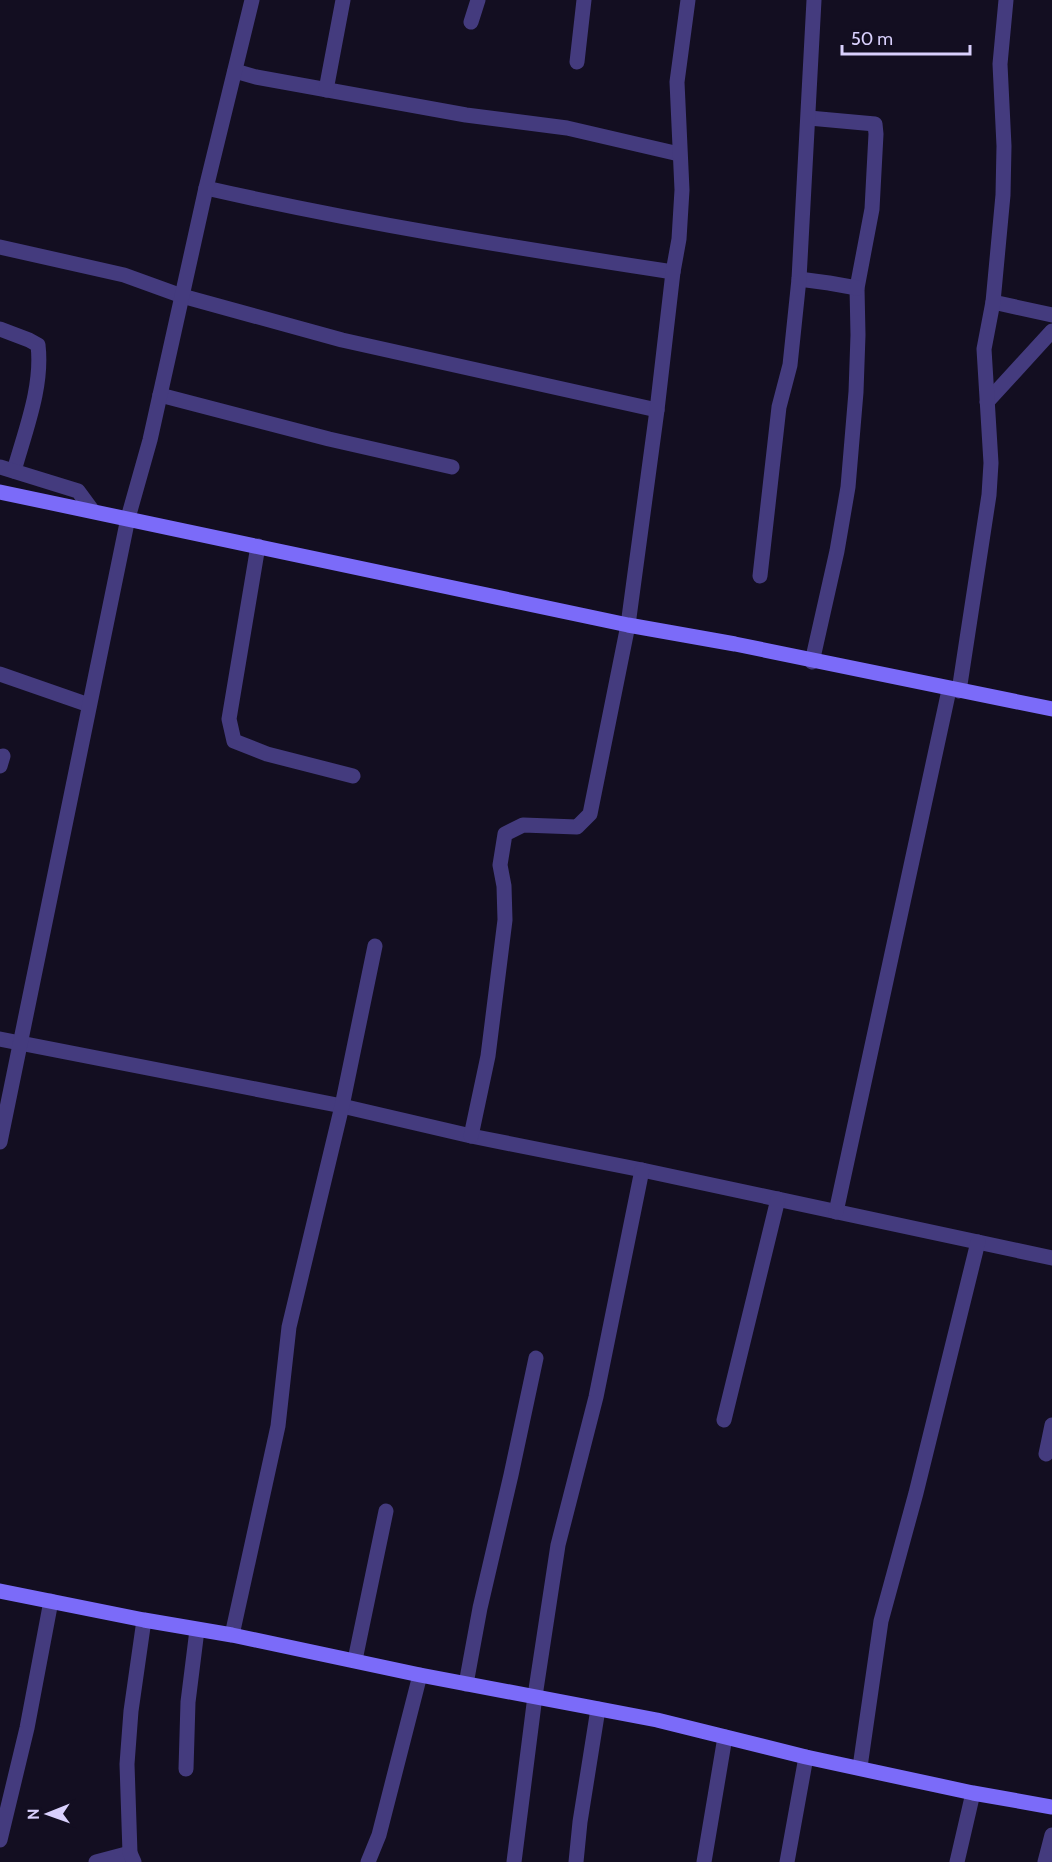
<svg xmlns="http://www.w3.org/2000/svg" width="1052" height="1862" viewBox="0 0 1052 1862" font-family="Cabin,sans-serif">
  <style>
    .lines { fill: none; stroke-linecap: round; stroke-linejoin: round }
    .street { stroke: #443b7e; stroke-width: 15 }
    .secondary { stroke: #7b6bf9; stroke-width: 15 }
  </style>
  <rect width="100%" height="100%" fill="#130e21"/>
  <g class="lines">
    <g class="street">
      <polyline points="471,22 478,0"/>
      <polyline points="577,62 584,0"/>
      <polyline points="235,71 256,77 466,115 567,128 679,154"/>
      <polyline points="326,90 343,0"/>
      <polyline points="809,118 875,124 876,134 872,209 857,288 858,335 856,392 848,487 837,551 812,662"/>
      <path d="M 206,188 C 360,223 516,248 673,272"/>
      <polyline points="0,247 124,275 182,296 342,340 657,410"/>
      <polyline points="799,279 829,283 857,288"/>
      <polyline points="993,302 1052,315"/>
      <path d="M 0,329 L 29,340 L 38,345 C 43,387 25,431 14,471"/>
      <polyline points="160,395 329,439 452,467"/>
      <polyline points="987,402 1052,331"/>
      <polyline points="0,467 78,491 92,510"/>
      <polyline points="258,546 229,719 234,741 267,754 353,776"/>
      <polyline points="760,576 779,407 790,365 799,279 814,0"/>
      <polyline points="0,674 89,705"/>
      <polyline points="959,691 989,495 991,463 984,349 993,302 1003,195 1004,146 1000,64 1006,0"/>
      <polyline points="0,766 3,756"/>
      <polyline points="0,1039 342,1106 471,1136 642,1170 1052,1258"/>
      <polyline points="471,1136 488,1056 505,920 504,886 500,865 505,834 523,825 577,827 590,814 628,625 657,410 673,272 679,239 682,190 677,82 688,0"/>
      <polyline points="0,1142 128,518 150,440 206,188 252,0"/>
      <polyline points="836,1212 949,690"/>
      <polyline points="724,1420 778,1199"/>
      <polyline points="1046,1454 1052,1425"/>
      <polyline points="232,1635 278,1426 289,1327 342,1106 375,946"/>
      <polyline points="355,1660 386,1511"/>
      <polyline points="466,1684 480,1608 511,1475 536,1358"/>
      <polyline points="860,1767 881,1621 916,1493 978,1242"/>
      <polyline points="186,1769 188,1702 197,1630"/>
      <polyline points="0,1840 27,1728 51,1601"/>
      <polyline points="96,1862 130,1853"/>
      <polyline points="134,1862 130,1853 127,1764 131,1711 144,1620"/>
      <polyline points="368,1862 379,1835 420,1675"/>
      <polyline points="514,1862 535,1696 558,1545 596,1397 642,1170"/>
      <polyline points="576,1862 580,1822 598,1709"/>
      <polyline points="704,1862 725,1737"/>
      <polyline points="787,1862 806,1757"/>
      <polyline points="957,1862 973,1793"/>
      <polyline points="1045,1862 1052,1835"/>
    </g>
    <g class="secondary">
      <polyline points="0,492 628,625 735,644 1052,709"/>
      <polyline points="0,1591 144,1620 232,1635 420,1675 657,1720 806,1757 973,1793 1052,1807"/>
    </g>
  </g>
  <g transform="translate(48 1814) rotate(269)" stroke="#130e21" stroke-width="4.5" paint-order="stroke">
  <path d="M0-4.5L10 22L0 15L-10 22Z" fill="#d9d0fd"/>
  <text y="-9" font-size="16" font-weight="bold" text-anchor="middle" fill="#d9d0fd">N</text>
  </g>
  <path d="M842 45v9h128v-9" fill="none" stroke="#d9d0fd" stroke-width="3"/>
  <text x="851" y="45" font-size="18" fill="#d9d0fd" stroke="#130e21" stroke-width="4.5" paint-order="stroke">50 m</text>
</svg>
